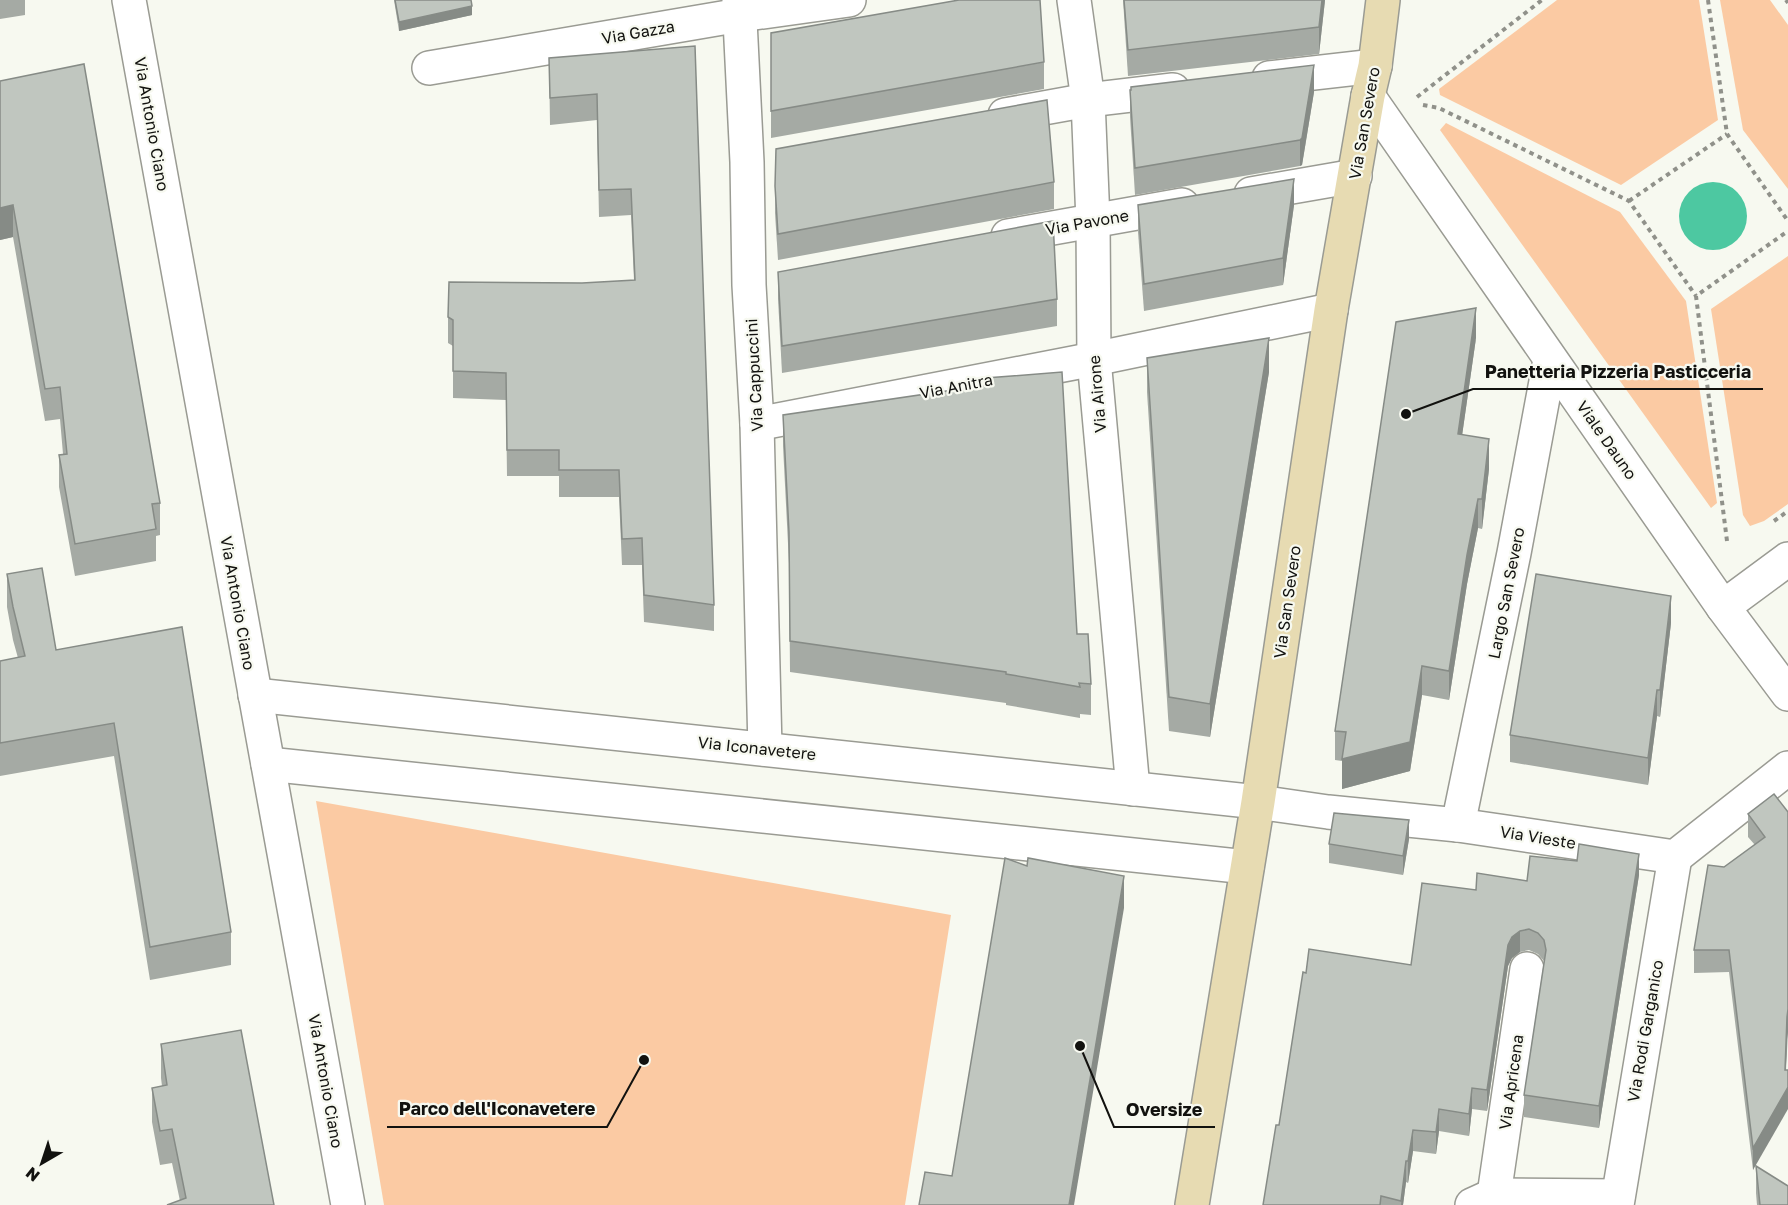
<svg xmlns="http://www.w3.org/2000/svg" width="1788" height="1205" viewBox="0 0 1788 1205" font-family="'Golos Text',sans-serif">
  <style>
    .green { fill: #fbcaa3 }
    .water { fill: #4dc8a1 }
    .lines { fill: none; stroke-linecap: round; stroke-linejoin: round }
    .street-casing { stroke: #9a9b93; stroke-width: 36 }
    .secondary-casing { stroke: #9a9b93; stroke-width: 36 }
    .path { stroke: #90918a; stroke-width: 4; stroke-dasharray: 4.5 4.5; stroke-linecap: butt }
    .street { stroke: #fff; stroke-width: 33 }
    .secondary { stroke: #e7dbb2; stroke-width: 33 }
    .wall { fill: #a5aaa4 }
    .shaded-wall { fill: #868b86 }
    .building { fill: #c0c6bf; stroke: #868b86; stroke-width: 1.5 }
    .labels { text-anchor: middle; dominant-baseline: central; stroke-width: 4.5; stroke-linejoin: round; paint-order: stroke }
    .street-label { font-size: 16px; fill: #12120f; stroke: #f7f9f0 }
    .leader { fill: none; stroke: #12120f; stroke-width: 2 }
    .callout-dot { fill: #12120f; stroke: #f7f9f0; stroke-width: 2 }
    .callout-label { font-size: 18px; text-anchor: middle; font-weight: bold; fill: #12120f; stroke: #f7f9f0; stroke-width: 4.5; stroke-linejoin: round; paint-order: stroke }
  </style>
  <rect width="100%" height="100%" fill="#f7f9f0"/>
  <g class="green">
    <polygon points="1557,0 1699,0 1718,120 1621,185 1440,95 1439,89"/>
    <polygon points="1720,0 1770,0 1788,25 1788,189 1743,130"/>
    <polygon points="1446,123 1620,212 1686,301 1717,503 1711,508 1440,130"/>
    <polygon points="1788,256 1788,504 1764,521 1750,526 1743,515 1711,309"/>
    <polygon points="316,801 951,915 905,1205 384,1205"/>
  </g>
  <circle class="water" cx="1713" cy="216" r="34"/>
  <g class="lines">
    <defs>
      <g id="street">
        <polyline points="129,0 348,1205"/>
        <polyline points="739,0 747,162 749,285 757,424 765,749"/>
        <polyline points="1074,0 1088,100 1093,221 1094,359 1133,789"/>
        <polyline points="429,68 740,15 849,0"/>
        <polyline points="1269,78 1375,66"/>
        <polyline points="1368,96 1723,607 1788,694"/>
        <polyline points="1005,115 1088,100 1173,90"/>
        <polyline points="1251,194 1355,176"/>
        <polyline points="1008,236 1182,205"/>
        <polyline points="757,424 1094,359 1331,310"/>
        <polyline points="1723,607 1788,559"/>
        <polyline points="255,695 1258,802 1328,812 1458,825 1675,857 1788,768"/>
        <polyline points="268,764 1247,867"/>
        <polyline points="1458,825 1514,553 1550,360"/>
        <polyline points="1494,1195 1527,969"/>
        <polyline points="1472,1205 1494,1195 1618,1196"/>
        <polyline points="1617,1205 1675,857"/>
      </g>
      <polyline id="secondary" points="1192,1205 1258,802 1331,310 1368,96 1375,66 1383,0"/>
    </defs>
    <use href="#street" class="street-casing"/>
    <use href="#secondary" class="secondary-casing"/>
    <g class="path">
      <polyline points="1708,0 1727,134 1788,221"/>
      <polyline points="1786,0 1788,3"/>
      <polyline points="1417,97 1542,0"/>
      <polyline points="1423,105 1439,108 1629,201 1696,296"/>
      <polyline points="1629,201 1727,134"/>
      <polyline points="1774,521 1788,511"/>
      <polyline points="1727,541 1696,296 1788,231"/>
    </g>
    <use href="#street" class="street"/>
    <use href="#secondary" class="secondary"/>
  </g>
  <g class="wall">
    <polygon points="0,0 25,0 25,15 0,19"/>
    <polygon points="394,0 471,0 472,15 399,31"/>
    <polygon points="1123,0 1325,0 1319,54 1128,76"/>
    <polygon points="695,46 714,605 714,631 644,622 642,565 622,565 619,497 559,497 559,476 507,476 506,400 453,398 453,346 448,343 448,317 634,280 631,215 599,217 597,120 550,125 549,58"/>
    <polygon points="1044,62 1044,89 771,138 771,111"/>
    <polygon points="0,81 160,503 160,535 156,536 156,561 75,576 59,487 59,455 63,454 60,419 45,421 13,237 0,240"/>
    <polygon points="1130,90 1314,92 1302,165 1300,166 1135,195 1130,117"/>
    <polygon points="776,149 1054,182 1054,209 778,260 775,213"/>
    <polygon points="1138,205 1294,205 1283,285 1144,311 1138,232"/>
    <polygon points="778,272 1057,299 1057,326 782,373 778,299"/>
    <polygon points="1476,338 1462,435 1489,469 1482,529 1478,528 1467,584 1449,700 1422,695 1410,771 1342,789 1342,761 1335,760 1335,731"/>
    <polygon points="1147,358 1269,372 1210,737 1169,731 1147,392"/>
    <polygon points="783,415 1077,634 1091,684 1091,715 1080,714 1080,718 1006,705 1006,703 790,672 789,563 783,446"/>
    <polygon points="7,574 56,650 182,627 231,932 231,965 150,980 114,756 0,776 0,661 18,658 13,640 7,607"/>
    <polygon points="1671,623 1660,717 1657,716 1648,785 1510,762 1510,735"/>
    <polygon points="1788,812 1788,1032 1786,1070 1753,1170 1729,972 1694,973 1694,950 1724,867 1755,845 1748,837 1748,814"/>
    <polygon points="1409,839 1403,875 1329,863 1329,844"/>
    <polygon points="1639,875 1599,1128 1524,1117 1524,1095 1544,961 1538,954 1529,950 1520,952 1512,958 1508,966 1487,1111 1472,1109 1469,1136 1439,1131 1436,1154 1413,1151 1408,1183 1406,1182 1403,1205 1263,1205 1279,1125 1306,973 1411,965 1476,890 1527,881"/>
    <polygon points="161,1044 274,1205 180,1201 172,1163 160,1165 152,1122 152,1088 162,1086 161,1078"/>
    <polygon points="1756,1166 1788,1205 1757,1205 1756,1193"/>
  </g>
  <g class="shaded-wall">
    <polygon points="1322,0 1325,0 1319,54 1319,27"/>
    <polygon points="472,6 472,15 399,31 399,22"/>
    <polygon points="1314,65 1314,92 1302,165 1300,166 1300,140"/>
    <polygon points="1294,179 1294,205 1283,285 1283,258"/>
    <polygon points="13,205 13,237 0,240 0,208"/>
    <polygon points="1476,308 1476,338 1458,464 1458,434"/>
    <polygon points="1269,338 1269,372 1264,402 1210,737 1210,704"/>
    <polygon points="1489,439 1489,469 1482,529 1482,499"/>
    <polygon points="1478,499 1478,528 1467,584 1449,700 1449,671 1467,555"/>
    <polygon points="1671,596 1671,623 1660,717 1660,690"/>
    <polygon points="1422,666 1422,695 1410,771 1342,789 1342,759"/>
    <polygon points="1657,690 1657,716 1648,785 1648,758"/>
    <polygon points="1409,820 1409,839 1403,875 1403,856"/>
    <polygon points="1639,854 1639,875 1599,1128 1599,1106"/>
    <polygon points="1124,876 1124,908 1074,1205 1069,1205"/>
    <polygon points="1520,931 1520,952 1512,958 1508,966 1487,1111 1487,1090 1508,945 1512,937"/>
    <polygon points="1788,1009 1788,1032 1787,1039 1785,1092 1787,1017"/>
    <polygon points="1788,1087 1788,1109 1753,1170 1753,1148"/>
    <polygon points="1472,1088 1472,1109 1469,1136 1469,1114"/>
    <polygon points="1439,1109 1439,1131 1436,1154 1436,1132"/>
    <polygon points="1413,1130 1413,1151 1408,1183 1408,1161"/>
    <polygon points="1406,1161 1406,1182 1403,1205 1401,1205"/>
  </g>
  <g class="building">
    <polygon points="395,0 471,0 472,6 399,22"/>
    <polygon points="959,0 1040,0 1044,62 771,111 771,33"/>
    <polygon points="1124,0 1322,0 1319,27 1128,50"/>
    <polygon points="695,46 714,605 644,595 642,538 622,539 619,470 559,470 559,450 507,450 506,373 453,371 453,320 448,317 449,282 582,283 635,280 631,189 599,190 597,94 550,98 549,58"/>
    <polygon points="84,64 160,503 152,504 156,529 75,544 59,455 67,454 60,387 45,389 13,205 0,208 0,81"/>
    <polygon points="1314,65 1302,138 1300,140 1135,168 1130,90 1131,90 1131,87"/>
    <polygon points="1047,100 1054,182 778,234 775,186 776,149"/>
    <polygon points="1294,179 1283,258 1144,284 1138,205"/>
    <polygon points="1053,221 1057,299 782,346 778,272"/>
    <polygon points="1476,308 1458,434 1489,439 1482,499 1478,499 1467,555 1449,671 1422,666 1410,742 1342,759 1346,732 1335,731 1396,322"/>
    <polygon points="1269,338 1210,704 1169,697 1147,358"/>
    <polygon points="1062,372 1077,634 1088,634 1091,684 1079,683 1080,687 1006,674 1006,672 790,641 789,532 783,415 987,385 986,378"/>
    <polygon points="42,568 56,650 182,627 231,932 150,947 114,723 0,743 0,661 25,656 13,607 7,574"/>
    <polygon points="1536,574 1671,596 1660,690 1657,690 1648,758 1510,735"/>
    <polygon points="1774,794 1788,812 1788,1009 1787,1017 1785,1070 1788,1070 1788,1087 1753,1148 1729,950 1694,950 1708,865 1724,867 1765,837 1748,814"/>
    <polygon points="1334,813 1409,820 1403,856 1329,844"/>
    <polygon points="1579,844 1639,854 1599,1106 1524,1095 1546,950 1544,940 1538,933 1529,929 1520,931 1512,937 1508,945 1487,1090 1472,1088 1469,1114 1439,1109 1436,1132 1413,1130 1408,1161 1406,1161 1401,1201 1381,1196 1380,1205 1263,1205 1276,1125 1279,1125 1303,972 1306,973 1309,949 1411,965 1422,883 1476,890 1477,873 1527,881 1530,856 1577,861"/>
    <polygon points="1005,858 1027,866 1028,858 1124,876 1069,1205 919,1205 925,1172 952,1176"/>
    <polygon points="241,1030 274,1205 167,1205 186,1198 172,1129 160,1131 152,1088 167,1085 161,1044"/>
    <polygon points="1756,1166 1788,1186 1788,1205 1760,1205"/>
  </g>
  <g class="labels">
    <g class="street-label">
      <text transform="translate(638 32) rotate(-10)">Via Gazza</text>
      <text transform="translate(1364 123) rotate(-80)">Via San Severo</text>
      <text transform="translate(152 124) rotate(80)">Via Antonio Ciano</text>
      <text transform="translate(1087 222) rotate(-10)">Via Pavone</text>
      <text transform="translate(754 375) rotate(-93)">Via Cappuccini</text>
      <text transform="translate(956 386) rotate(-11)">Via Anitra</text>
      <text transform="translate(1097 394) rotate(-95)">Via Airone</text>
      <text transform="translate(1607 440) rotate(55)">Viale Dauno</text>
      <text transform="translate(1506 593) rotate(-79)">Largo San Severo</text>
      <text transform="translate(1287 602) rotate(-82)">Via San Severo</text>
      <text transform="translate(238 603) rotate(80)">Via Antonio Ciano</text>
      <text transform="translate(757 748) rotate(6)">Via Iconavetere</text>
      <text transform="translate(1538 837) rotate(9)">Via Vieste</text>
      <text transform="translate(1645 1031) rotate(-80)">Via Rodi Garganico</text>
      <text transform="translate(326 1081) rotate(80)">Via Antonio Ciano</text>
      <text transform="translate(1511 1082) rotate(-82)">Via Apricena</text>
    </g>
  </g>
  <path class="leader" d="M1406 414L1473 389H1763M644 1060L607 1127H387M1080 1046L1114 1127H1215"/>
  <g class="callout-dot">
    <circle cx="1406" cy="414" r="6"/>
    <circle cx="644" cy="1060" r="6"/>
    <circle cx="1080" cy="1046" r="6"/>
  </g>
  <g class="callout-label">
    <text x="1618" y="378">Panetteria Pizzeria Pasticceria</text>
    <text x="497" y="1115">Parco dell'Iconavetere</text>
    <text x="1164" y="1116">Oversize</text>
  </g>
  <g transform="translate(42 1163) rotate(219)" stroke="#f7f9f0" stroke-width="4.5" paint-order="stroke">
  <path d="M0-4.5L10 22L0 15L-10 22Z" fill="#12120f"/>
  <text y="-9" font-size="16" font-weight="bold" text-anchor="middle" fill="#12120f">N</text>
  </g>
</svg>
